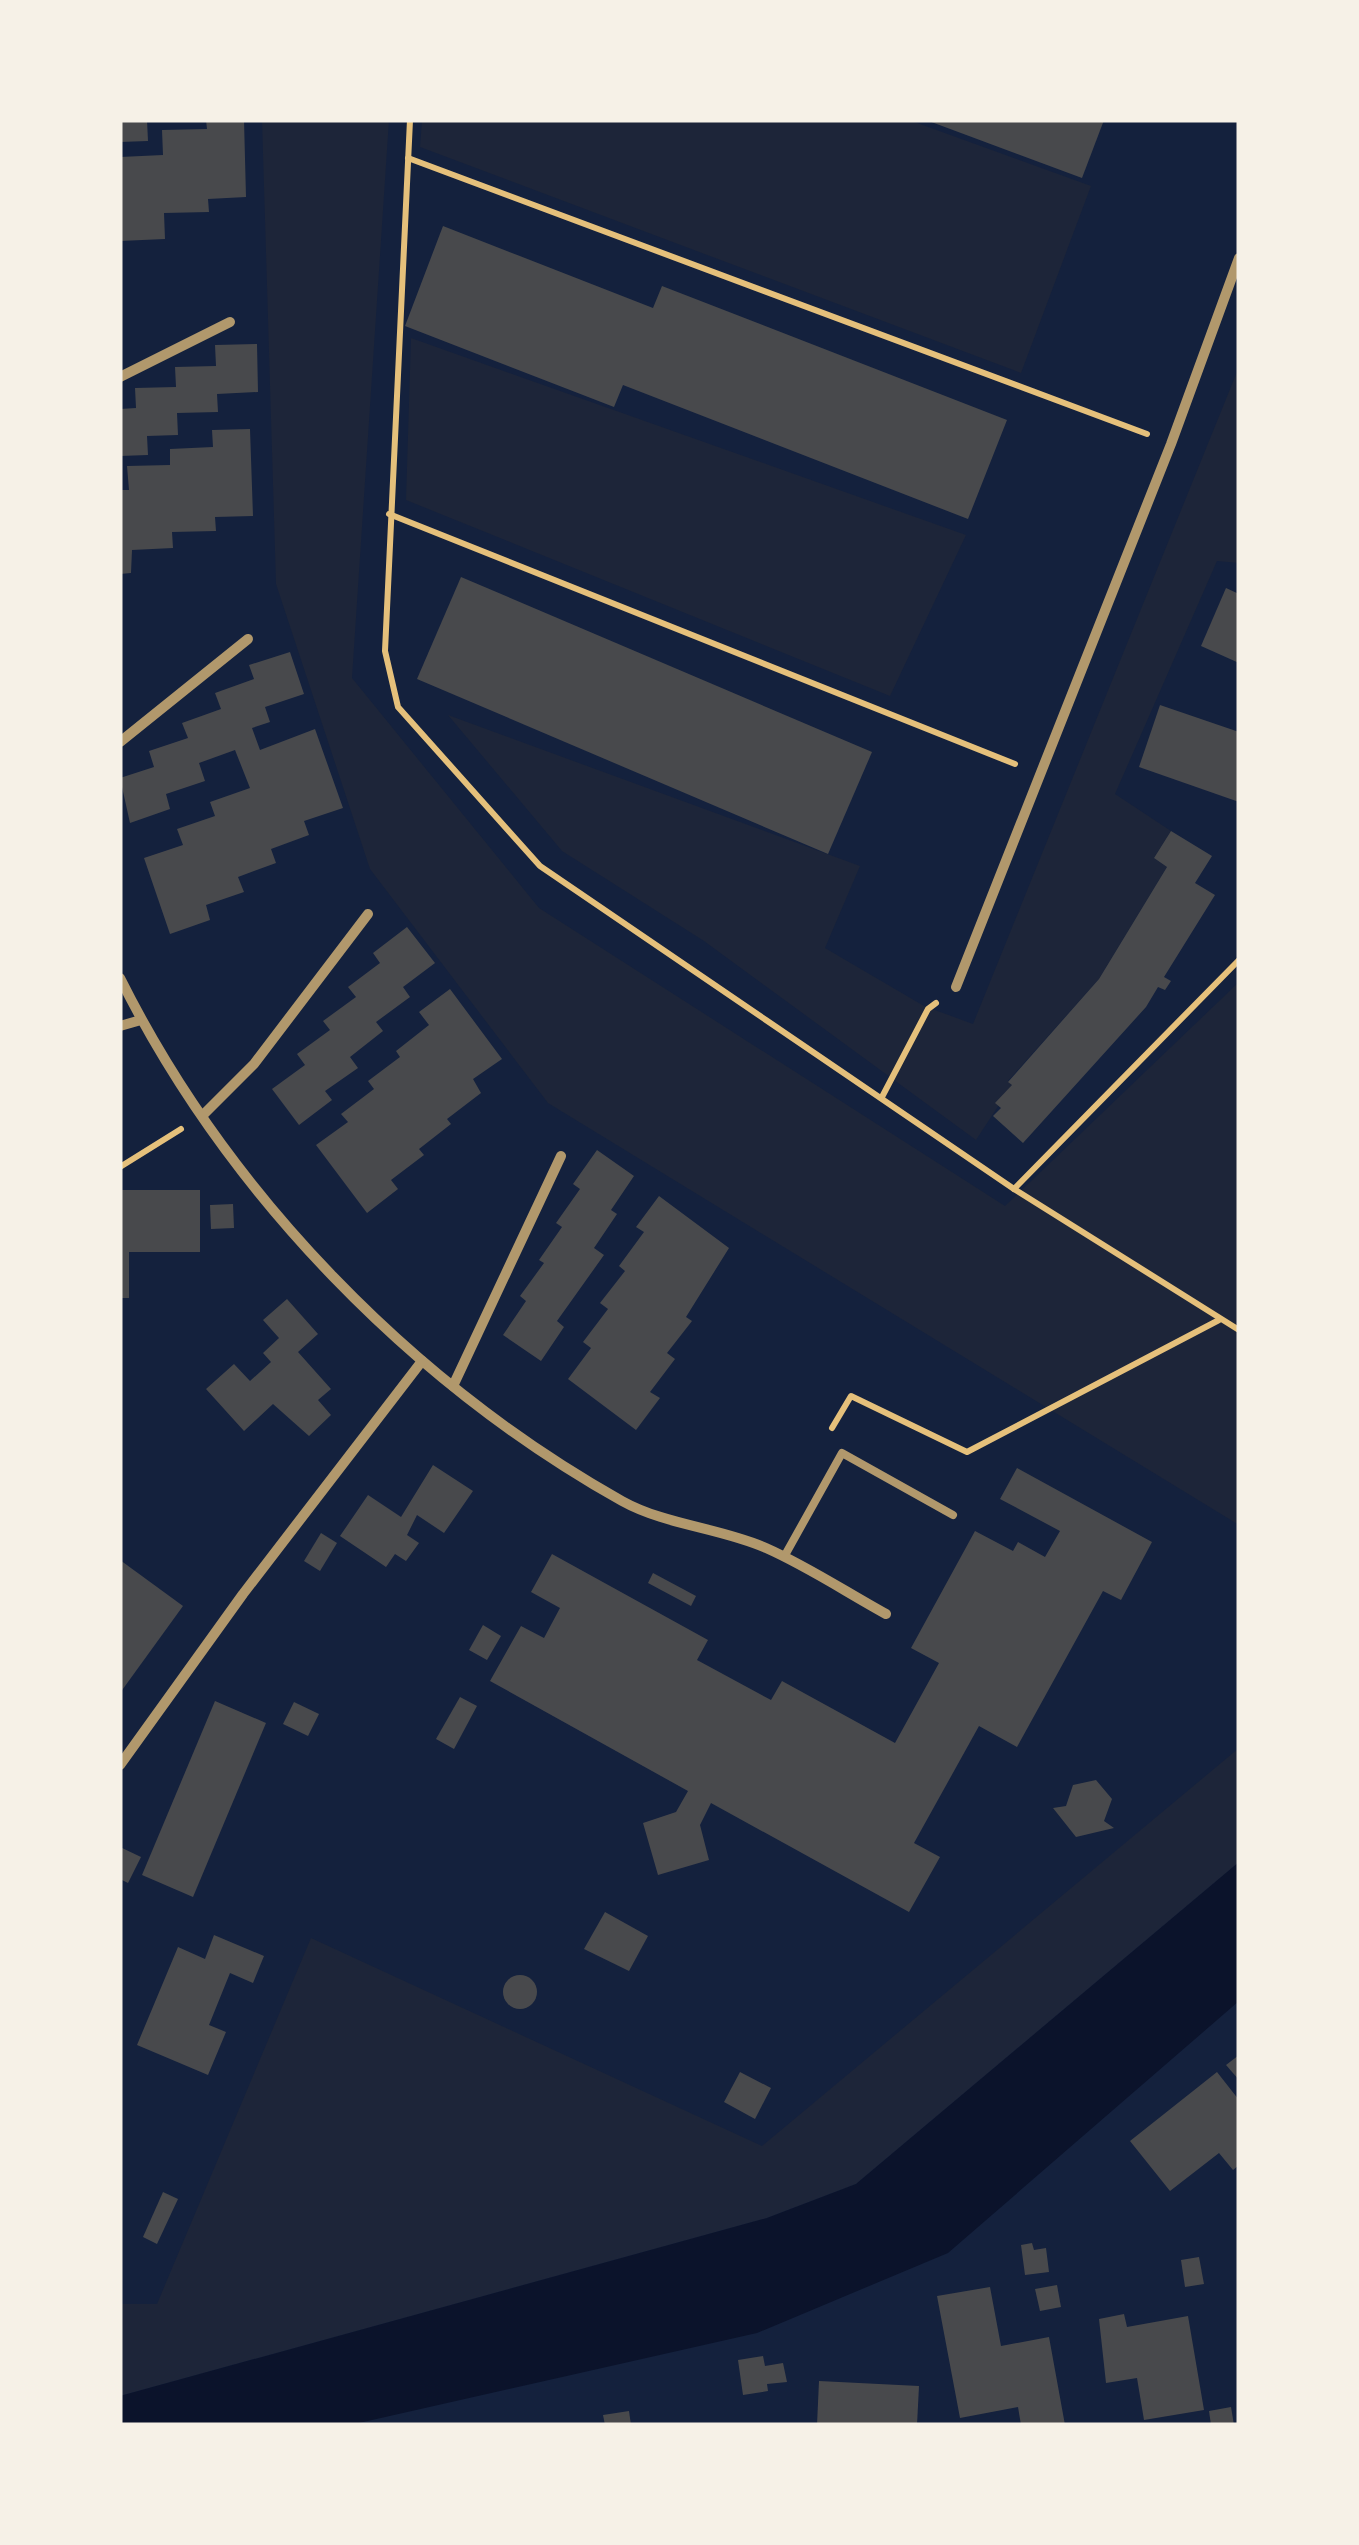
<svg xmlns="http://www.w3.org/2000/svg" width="1359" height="2545" viewBox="0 0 1359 2545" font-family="'Titillium Web',sans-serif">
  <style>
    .green { fill: #1d2539 }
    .water { fill: #0b132b }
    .building { fill: #48494c }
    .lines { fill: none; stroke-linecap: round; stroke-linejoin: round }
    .path { stroke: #e5c07b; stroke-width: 6 }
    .service { stroke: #b1986c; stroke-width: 8 }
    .minor { stroke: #b1986c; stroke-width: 10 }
  </style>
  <rect width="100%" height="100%" fill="#14213d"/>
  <g class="green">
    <polygon points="262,120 389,120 352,678 539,908 1005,1206 1239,982 1239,1525 548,1103 370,869 276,584"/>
    <polygon points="422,120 909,120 1091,186 1021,373 420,147"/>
    <polygon points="411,338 966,535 890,696 406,500"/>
    <polygon points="1239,367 1239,563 1217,561 1115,794 1171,831 1154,858 1167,867 1099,979 1008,1081 1012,1085 976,1140 704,941 562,851 448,715 860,866 825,948 924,1006 973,1024"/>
    <polygon points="1239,1748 1239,1862 856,2184 767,2218 120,2396 120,2304 157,2304 311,1938 762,2146"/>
  </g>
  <polygon class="water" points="1239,1862 1239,2001 948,2253 757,2333 350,2425 120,2425 120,2396 767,2218 856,2184"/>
  <g class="building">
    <polygon points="120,120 147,120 148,141 120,142"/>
    <polygon points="206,120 244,120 246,197 208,199 209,212 164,213 165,239 120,241 120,157 163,155 162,130 207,129"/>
    <polygon points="926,120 1104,120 1082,178"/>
    <polygon points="443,226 653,308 662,286 1007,420 968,519 623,385 614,407 405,326"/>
    <polygon points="257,344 258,392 217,394 218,412 177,413 178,435 147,436 148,455 120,456 120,409 136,408 135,388 176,387 175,367 216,366 215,345"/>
    <polygon points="250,429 253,516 215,517 216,531 172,532 173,548 132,550 131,573 120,574 120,490 129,490 127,466 170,465 170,449 213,447 212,430"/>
    <polygon points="461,577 872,752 828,854 417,679"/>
    <polygon points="1226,588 1239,594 1239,663 1201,646"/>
    <polygon points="290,652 304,694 265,707 270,722 252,728 260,750 315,729 343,808 304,821 309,835 271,849 276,863 238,877 244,892 206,905 210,920 170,934 144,858 183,845 177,829 215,816 210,802 250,788 235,750 199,763 205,781 166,794 170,809 130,823 120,778 154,767 149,751 188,738 182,723 221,709 215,693 254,679 249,665"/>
    <polygon points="1160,705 1239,732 1239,802 1139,767"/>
    <polygon points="1171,831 1212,856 1195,883 1215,895 1164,977 1171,981 1165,990 1158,987 1146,1007 1023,1143 993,1116 1001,1108 995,1103 1012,1085 1008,1082 1099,979 1167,867 1154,858"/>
    <polygon points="407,927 435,963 403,987 410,997 376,1022 383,1031 350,1057 358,1068 325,1091 332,1100 299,1125 272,1089 305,1065 297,1054 330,1030 323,1021 356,997 348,987 380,963 373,953"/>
    <polygon points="450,989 502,1059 473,1079 481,1093 447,1119 451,1124 419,1149 424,1155 391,1180 398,1189 367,1213 316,1145 348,1122 341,1114 374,1089 368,1081 400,1057 396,1051 429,1025 419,1012"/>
    <polygon points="597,1150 634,1176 611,1210 617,1214 594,1248 604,1255 557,1321 564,1327 541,1361 503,1335 526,1301 520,1296 544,1263 539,1260 562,1227 556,1223 580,1189 573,1184"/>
    <polygon points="120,1190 200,1190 200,1252 129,1252 129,1298 120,1298"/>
    <polygon points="659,1196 729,1248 686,1317 692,1321 667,1353 675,1359 650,1392 660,1398 636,1430 568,1379 591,1348 583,1342 608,1309 600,1303 625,1271 619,1266 644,1232 636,1227"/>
    <polygon points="233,1204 234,1228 211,1229 210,1205"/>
    <polygon points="287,1299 318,1334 298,1352 331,1389 318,1400 331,1415 309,1436 273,1404 244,1431 206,1389 234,1364 250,1381 271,1362 263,1353 279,1338 263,1320"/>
    <polygon points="433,1465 473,1491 444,1533 417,1515 407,1535 419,1543 406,1561 395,1554 386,1567 340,1536 368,1495 401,1517"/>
    <polygon points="1017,1468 1152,1542 1121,1600 1103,1591 1017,1747 979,1726 914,1843 940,1857 909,1912 711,1803 700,1825 709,1860 658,1875 643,1823 676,1812 688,1791 490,1681 521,1626 544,1638 560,1608 531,1592 552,1554 708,1640 697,1660 771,1700 782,1681 895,1743 939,1663 911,1648 975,1531 1013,1551 1018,1542 1045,1557 1060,1531 1000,1499"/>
    <polygon points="321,1533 337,1543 320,1571 304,1561"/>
    <polygon points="120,1560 183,1606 120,1693"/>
    <polygon points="653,1573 696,1596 691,1606 648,1583"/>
    <polygon points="483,1625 501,1636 487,1660 469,1650"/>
    <polygon points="460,1697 477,1706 454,1749 436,1739"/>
    <polygon points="215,1701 266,1723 193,1897 142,1875"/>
    <polygon points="294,1702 319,1714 308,1736 283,1724"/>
    <polygon points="1096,1780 1112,1799 1104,1821 1114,1828 1076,1837 1053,1808 1066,1806 1073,1785"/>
    <polygon points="120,1847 141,1857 128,1883 120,1879"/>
    <polygon points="605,1912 648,1936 629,1971 584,1949"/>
    <polygon points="214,1935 264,1956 253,1983 230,1973 209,2025 226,2032 208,2075 137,2045 178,1947 205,1959"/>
    <circle cx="520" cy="1992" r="17"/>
    <polygon points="1239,2055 1239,2080 1226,2065"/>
    <polygon points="740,2072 771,2088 755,2119 724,2102"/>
    <polygon points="1217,2072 1239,2100 1239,2165 1233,2170 1219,2153 1170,2191 1130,2141"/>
    <polygon points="163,2192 178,2199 157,2244 143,2237"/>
    <polygon points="1032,2243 1034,2250 1046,2248 1049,2272 1025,2275 1021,2245"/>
    <polygon points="1199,2257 1204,2284 1185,2287 1181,2260"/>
    <polygon points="1057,2285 1061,2307 1040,2311 1035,2289"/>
    <polygon points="990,2287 1001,2346 1049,2337 1065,2425 1021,2425 1018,2407 960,2418 937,2296"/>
    <polygon points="1124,2314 1127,2327 1188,2316 1204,2410 1144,2420 1137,2378 1106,2383 1099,2319"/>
    <polygon points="763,2356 765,2366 783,2363 787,2382 767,2384 768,2391 743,2395 738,2360"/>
    <polygon points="819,2381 919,2386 917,2425 817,2425"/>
    <polygon points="1231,2407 1234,2425 1211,2425 1209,2411"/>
    <polygon points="629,2411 631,2425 605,2425 603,2415"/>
  </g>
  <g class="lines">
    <g class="path">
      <polyline points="410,120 385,651 398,707 540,866 1014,1189 1239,1330"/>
      <polyline points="408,158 1147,434"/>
      <polyline points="389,514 1015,764"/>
      <polyline points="882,1097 928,1009 936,1003"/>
      <polyline points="120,1167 181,1129"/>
      <polyline points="1014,1189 1239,960"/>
      <polyline points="832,1428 851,1396 967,1452 1219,1320"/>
    </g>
    <polyline class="service" points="784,1557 842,1453 953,1515"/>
    <g class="minor">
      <polyline points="120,377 230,322"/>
      <polyline points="120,742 248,639"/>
      <path d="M 120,978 C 228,1194 412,1383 622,1501 C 665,1525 721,1528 766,1548 C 807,1566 846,1592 886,1614"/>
      <polyline points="956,987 1171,444 1239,258"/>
      <polyline points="120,1026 141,1020"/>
      <polyline points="203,1115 254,1064 368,914"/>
      <polyline points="453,1386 561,1156"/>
      <polyline points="120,1765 243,1594 422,1361"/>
    </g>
  </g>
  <rect width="1359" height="2545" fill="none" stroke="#f6f1e7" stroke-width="245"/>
</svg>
